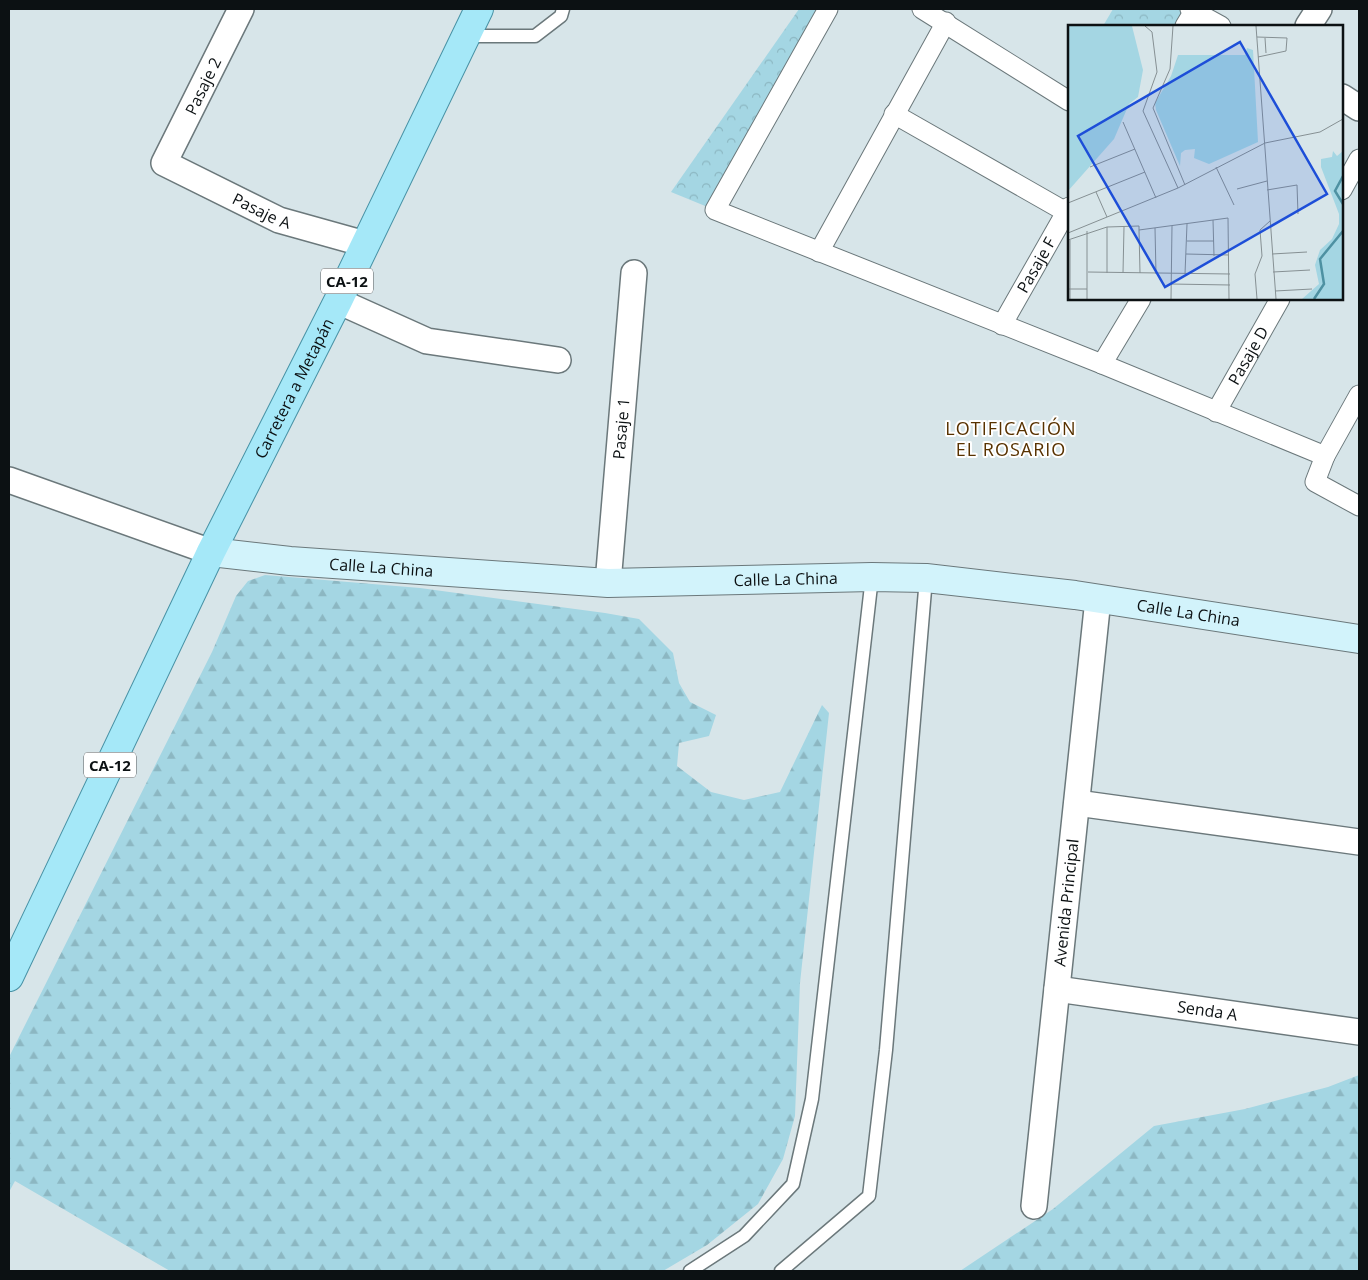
<svg xmlns="http://www.w3.org/2000/svg" width="1368" height="1280" viewBox="0 0 1368 1280" font-family="'Open Sans',sans-serif">
  <style>
    .forest { fill: url(#forest-firs) }
    .park { fill: url(#park-crowns) }
    .lines { fill: none; stroke-linecap: round; stroke-linejoin: round }
    .service-casing { stroke: #6b787b; stroke-width: 15 }
    .pedestrian-casing { stroke: #6b787b; stroke-width: 21 }
    .minor-casing { stroke: #6b787b; stroke-width: 28 }
    .secondary-casing { stroke: #6b787b; stroke-width: 30 }
    .primary-casing { stroke: #4892a5; stroke-width: 30 }
    .service { stroke: #fff; stroke-width: 12 }
    .pedestrian { stroke: #fff; stroke-width: 19 }
    .minor { stroke: #fff; stroke-width: 25 }
    .secondary { stroke: #d2f3fb; stroke-width: 28 }
    .primary { stroke: #a5e8f8; stroke-width: 28 }
    .labels { text-anchor: middle; dominant-baseline: central; stroke-width: 4; stroke-linejoin: round; paint-order: stroke }
    .shield { fill: #fff; stroke: #55585a; stroke-width: 1 }
    .shield-label { font-size: 15px; font-weight: bold; fill: #0c1113 }
    .street-label { font-size: 16px; fill: #0c1113; stroke: #fff }
    .neighbourhood-label { font-size: 18px; letter-spacing: 1px; fill: #583200; stroke: #fff }
    .inset-river { fill: none; stroke: #4e91a2; stroke-width: 2.5 }
    .inset-road { fill: none; stroke: #869093; stroke-width: 1 }
    .view { fill: #1d4ed8; fill-opacity: 0.15; stroke: #1d4ed8; stroke-width: 2.5 }
    .inset-edge { fill: none; stroke: #0c1113; stroke-width: 2.5 }
  </style>
  <defs>
    <pattern id="forest-firs" width="22" height="20" patternUnits="userSpaceOnUse" patternTransform="scale(1.25)"><rect width="22" height="20" fill="#a4d6e3"/><path d="M5 1l3.5 6h-7zM16 11l3.5 6h-7z" fill="#8cb7c2"/></pattern>
    <pattern id="park-crowns" width="20" height="18" patternUnits="userSpaceOnUse" patternTransform="scale(1.25)"><rect width="20" height="18" fill="#a4d6e3"/><path d="M2 6a3 3 0 1 1 6 0M12 15a3 3 0 1 1 6 0" fill="none" stroke="#8cb7c2"/></pattern>
  </defs>
  <rect width="100%" height="100%" fill="#d7e5e9"/>
  <g class="forest">
    <polygon points="265,575 420,588 605,613 639,619 673,653 679,683 690,702 716,715 709,736 679,743 677,766 711,792 744,800 780,792 822,705 829,713 800,983 795,1116 783,1159 758,1204 707,1245 663,1271 170,1271 15,1181 9,1192 9,1057 212,652 236,596 248,581"/>
    <polygon points="1359,1075 1359,1271 960,1271 1053,1209 1154,1126 1245,1109 1328,1087"/>
  </g>
  <g class="park">
    <polygon points="799,9 828,9 715,210 671,192"/>
    <polygon points="1113,9 1190,9 1185,26 1103,26"/>
  </g>
  <g class="lines">
    <defs>
      <g id="service">
        <polyline points="466,36 535,36 561,16 563,9"/>
        <polyline points="690,1271 744,1236 793,1184 812,1099 872,577"/>
        <polyline points="781,1271 869,1196 886,1050 926,578"/>
      </g>
      <g id="pedestrian">
        <polyline points="828,9 715,210 1102,364 1325,456 1315,482 1359,506"/>
        <polyline points="922,9 1069,101"/>
        <polyline points="1190,9 1221,26"/>
        <polyline points="1185,26 1194,11"/>
        <polyline points="894,114 1066,212"/>
        <polyline points="1342,190 1359,159"/>
        <polyline points="819,252 946,22"/>
        <path id="s1" d="M 1002,325 L 1069,207"/>
        <polyline points="1102,364 1141,299"/>
        <path id="s2" d="M 1216,412 L 1280,299"/>
        <polyline points="1325,456 1359,395"/>
      </g>
      <g id="minor">
        <path id="s3" d="M 241,9 L 164,163 L 279,220 L 365,244"/>
        <polyline points="1308,26 1319,9"/>
        <polyline points="1342,97 1359,108"/>
        <polyline points="338,301 427,341 558,360"/>
        <polyline points="9,480 211,552"/>
        <path id="s4" d="M 608,583 L 634,273"/>
        <polyline points="1077,803 1359,842"/>
        <path id="s5" d="M 1057,989 L 1359,1032"/>
        <path id="s6" d="M 1034,1206 L 1098,599"/>
      </g>
      <g id="secondary">
        <path id="s7" d="M 211,552 L 290,561 L 608,583 L 872,577 L 926,578 L 1075,595 L 1359,639"/>
      </g>
      <g id="primary">
        <path id="s8" d="M 9,977 L 211,552 L 338,301 L 479,9"/>
      </g>
    </defs>
    <use href="#service" class="service-casing"/>
    <use href="#pedestrian" class="pedestrian-casing"/>
    <use href="#minor" class="minor-casing"/>
    <use href="#secondary" class="secondary-casing"/>
    <use href="#primary" class="primary-casing"/>
    <use href="#service" class="service"/>
    <use href="#pedestrian" class="pedestrian"/>
    <use href="#minor" class="minor"/>
    <use href="#secondary" class="secondary"/>
    <use href="#primary" class="primary"/>
  </g>
  <g class="labels">
    <g class="shield">
      <rect x="321" y="268.5" width="52" height="25" rx="4"/>
      <rect x="84" y="752.5" width="52" height="25" rx="4"/>
    </g>
    <g class="shield-label">
      <text x="347" y="281">CA-12</text>
      <text x="110" y="765">CA-12</text>
    </g>
    <g class="street-label">
      <text transform="translate(203 86) rotate(-64)">Pasaje 2</text>
      <text stroke="none"><textPath href="#s3" startOffset="281">Pasaje A</textPath></text>
      <text stroke="none"><textPath href="#s1" startOffset="69">Pasaje F</textPath></text>
      <text stroke="none"><textPath href="#s2" startOffset="65">Pasaje D</textPath></text>
      <text stroke="none"><textPath href="#s8" startOffset="654">Carretera a Metapán</textPath></text>
      <text stroke="none"><textPath href="#s4" startOffset="155">Pasaje 1</textPath></text>
      <text stroke="none"><textPath href="#s7" startOffset="171">Calle La China</textPath></text>
      <text stroke="none"><textPath href="#s7" startOffset="576">Calle La China</textPath></text>
      <text stroke="none"><textPath href="#s7" startOffset="981">Calle La China</textPath></text>
      <text stroke="none"><textPath href="#s6" startOffset="305">Avenida Principal</textPath></text>
      <text stroke="none"><textPath href="#s5" startOffset="152">Senda A</textPath></text>
    </g>
    <g class="neighbourhood-label">
      <text x="1011" y="428">LOTIFICACIÓN<tspan x="1011" dy="21">EL ROSARIO</tspan></text>
    </g>
  </g>
  <g transform="translate(1068 25)">
    <rect width="275" height="275" fill="#d7e5e9"/>
    <path d="M 0,1 L 64,1 L 75,45 L 70,72 L 61,79 L 46,114 L 0,166 ZM 179,23 L 185,25 L 190,117 L 141,139 L 126,133 L 127,124 L 117,125 L 113,128 L 112,141 L 88,85 L 87,78 L 103,51 L 110,30 L 177,30 ZM 265,126 L 269,131 L 275,126 L 275,274 L 234,274 L 251,259 L 247,240 L 252,225 L 264,214 L 271,199 L 271,189 L 253,142 L 253,134 L 264,132 Z" fill="#a4d6e3"/>
    <path class="inset-river" d="M 275,151 L 267,166 L 275,179M 246,274 L 256,259 L 252,234 L 275,206"/>
    <path class="inset-road" d="M 77,1 L 84,7 L 89,47 L 75,86 L 110,163M 105,1 L 102,44 L 85,83 L 117,160M 188,1 L 208,274M 189,12 L 219,13 L 218,26 L 190,32M 197,13 L 198,28M 55,97 L 88,173M 197,118 L 252,107 L 275,94M 22,142 L 67,124M 148,142 L 166,180M 169,164 L 199,156M 199,165 L 229,160 L 230,189M 28,167 L 39,192M 0,178 L 77,147M 145,195 L 146,231M 87,203 L 88,249M 71,205 L 72,248M 0,208 L 110,163 L 197,118M 0,215 L 39,202 L 71,201 L 71,205 L 160,193 L 161,274M 119,216 L 146,216M 118,229 L 161,230M 204,229 L 239,227M 20,247 L 162,249M 205,247 L 242,245M 39,248 L 39,202M 55,248 L 56,202M 117,249 L 119,199M 103,259 L 162,260M 0,264 L 19,264M 207,266 L 244,264M 2,274 L 2,215M 19,274 L 19,206M 103,274 L 104,201M 189,274 L 187,249 L 194,231 L 192,205 L 202,196"/>
    <path class="view" d="M 172,17 L 259,169 L 97,262 L 10,111 Z"/>
    <rect width="275" height="275" class="inset-edge"/>
  </g>
  <rect width="1368" height="1280" fill="none" stroke="#0c1113" stroke-width="20"/>
</svg>
